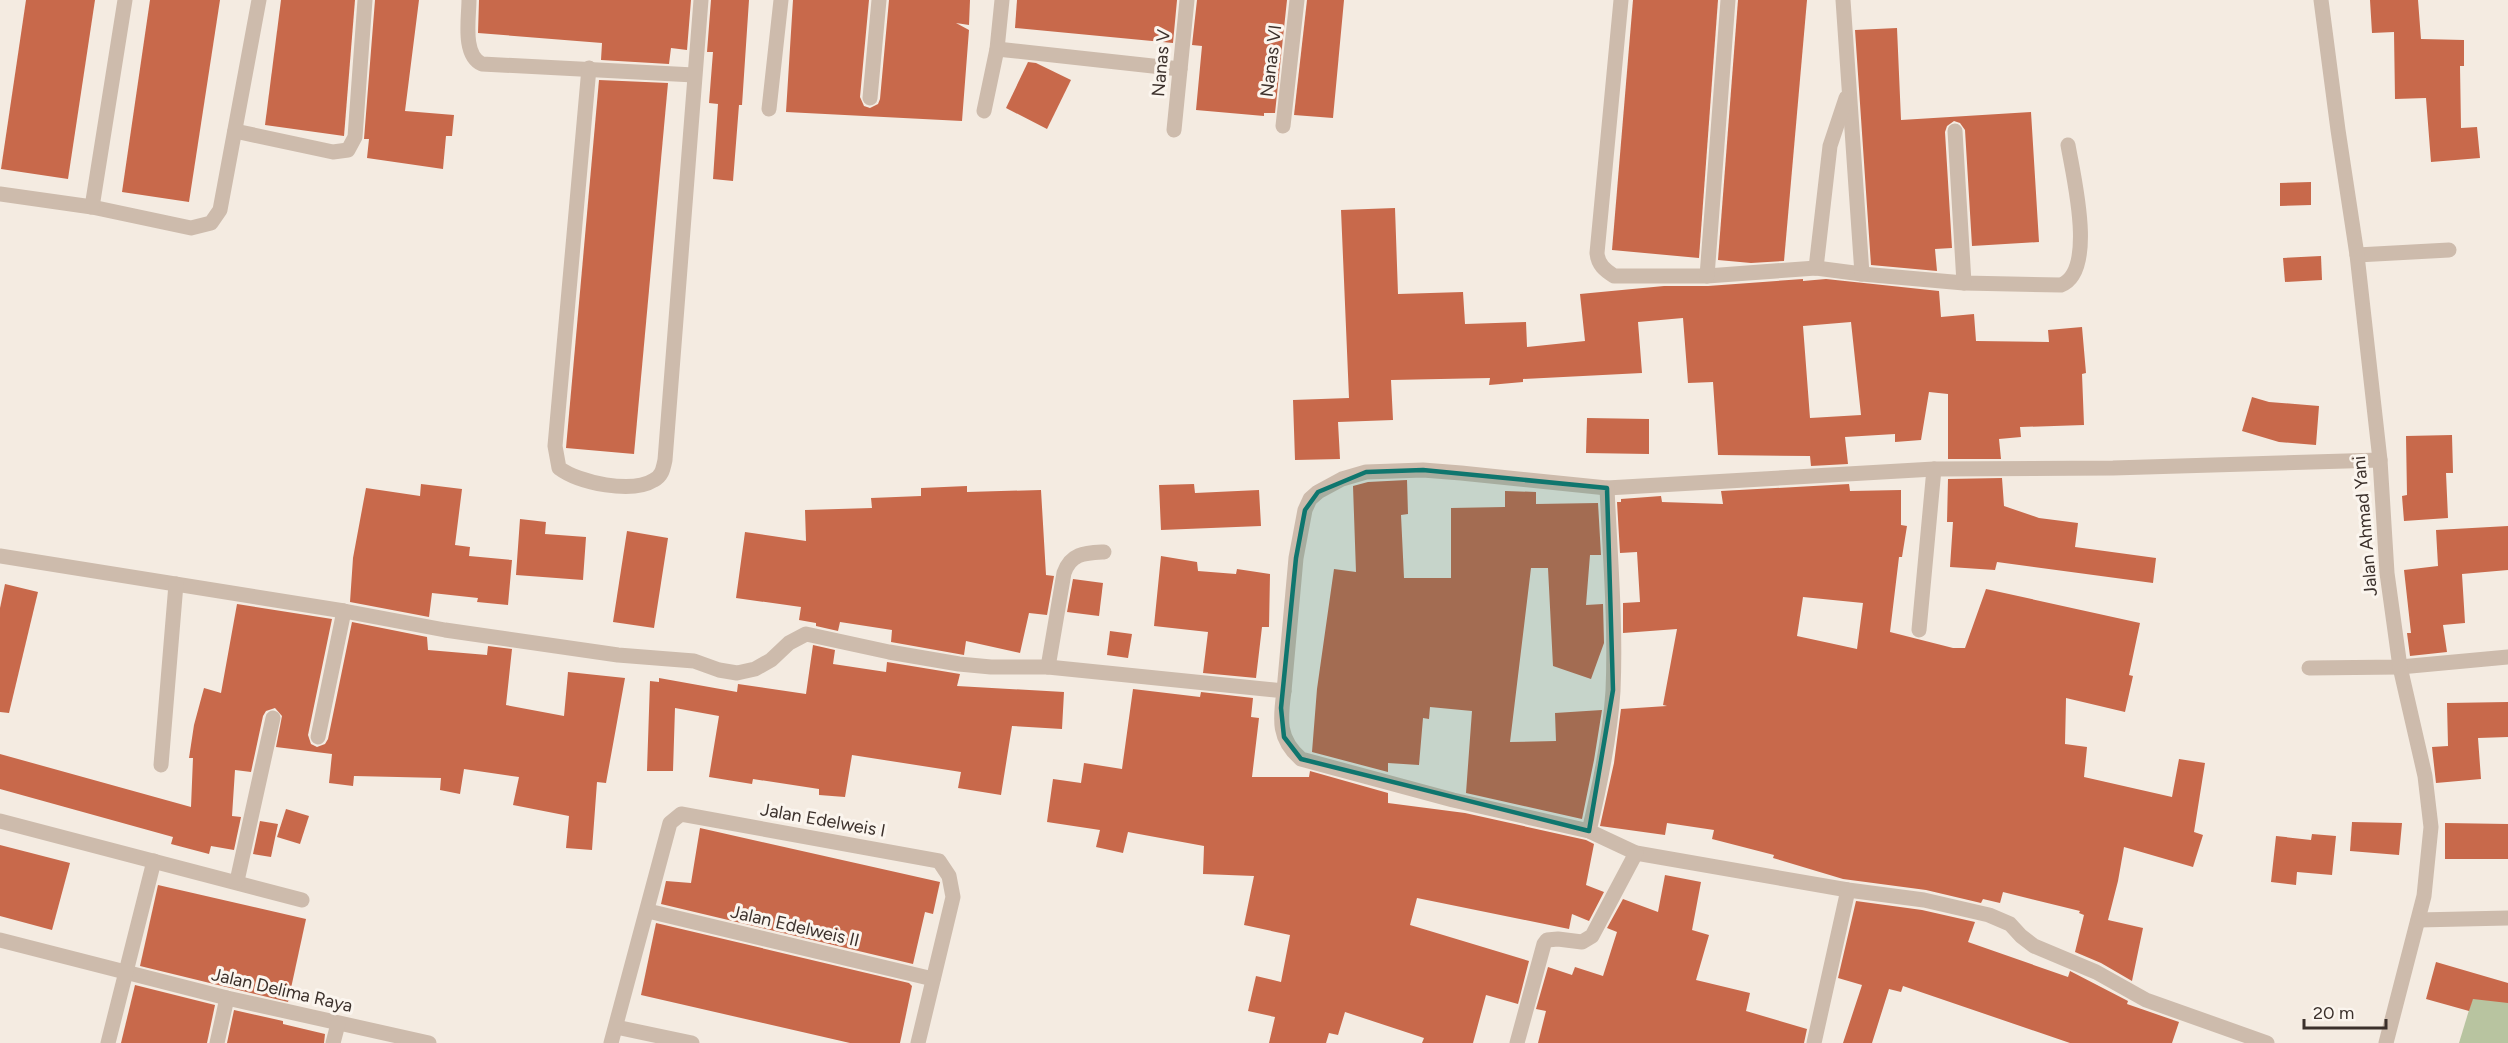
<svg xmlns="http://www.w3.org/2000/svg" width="2508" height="1043" viewBox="0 0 2508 1043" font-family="Figtree,sans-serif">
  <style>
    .green { fill: #b8c4a0 }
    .building { fill: #c8694b; fill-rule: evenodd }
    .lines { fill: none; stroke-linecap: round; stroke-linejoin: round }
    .minor { stroke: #cdbbac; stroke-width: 15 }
    .tertiary { stroke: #cdbbac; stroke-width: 15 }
    .marked { fill: #0f766e; fill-opacity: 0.2; stroke: #0f766e; stroke-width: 4.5; stroke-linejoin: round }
    .labels { text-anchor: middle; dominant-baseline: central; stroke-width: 6; stroke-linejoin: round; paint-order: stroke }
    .street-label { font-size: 18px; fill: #3b302b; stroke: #fbf5ee }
  </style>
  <rect width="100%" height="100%" fill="#f4ebe1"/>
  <polygon class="green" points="2473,997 2508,1001 2508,1043 2459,1043"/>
  <g class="building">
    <polygon points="26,0 95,0 68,179 1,169"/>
    <polygon points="150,0 220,0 189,202 122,192"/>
    <polygon points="281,0 355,0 344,136 265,125"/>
    <polygon points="375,0 419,0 405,111 454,115 452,136 446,136 443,169 367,158 369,139 364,139"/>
    <polygon points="479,0 691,0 687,50 671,48 669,64 601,60 602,43 478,33"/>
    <polygon points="711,0 749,0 742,105 739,105 733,181 713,179 718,104 709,103 713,52 707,52"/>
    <polygon points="793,0 869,0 860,97 864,106 870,108 878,104 880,99 889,0 970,0 969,25 956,23 969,30 962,121 786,112"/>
    <polygon points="1017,0 1177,0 1173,43 1015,28"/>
    <polygon points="1197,0 1287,0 1275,113 1264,113 1264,116 1196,110 1202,46 1192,45"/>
    <polygon points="1307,0 1344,0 1333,118 1294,115"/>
    <polygon points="1633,0 1718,0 1699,258 1612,250"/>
    <polygon points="1738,0 1807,0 1784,261 1751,263 1718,260"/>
    <polygon points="2370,0 2418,0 2421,39 2464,40 2464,66 2460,66 2461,128 2477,127 2480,158 2431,162 2426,98 2395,99 2394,32 2372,33"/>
    <polygon points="1897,28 1901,120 2031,112 2039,242 1972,246 1965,130 1960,123 1954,121 1947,126 1945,132 1952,248 1935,249 1937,271 1871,265 1855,30"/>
    <polygon points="1028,62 1036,63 1071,80 1047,129 1006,108"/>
    <polygon points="599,80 668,83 634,454 566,448"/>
    <polygon points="2311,182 2311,205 2280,206 2280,183"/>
    <path d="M 1395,208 L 1398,294 L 1463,292 L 1465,324 L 1526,322 L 1527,347 L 1585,341 L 1580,294 L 1664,286 L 1708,286 L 1803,279 L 1803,281 L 1826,279 L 1939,291 L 1941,317 L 1974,314 L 1976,341 L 2049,342 L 2048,330 L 2082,327 L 2086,373 L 2082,374 L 2084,425 L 2020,427 L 2021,437 L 1999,439 L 2001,459 L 1948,459 L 1948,394 L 1929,392 L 1921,440 L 1895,442 L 1895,434 L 1845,437 L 1848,464 L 1811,466 L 1810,456 L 1718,455 L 1713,382 L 1688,383 L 1683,318 L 1638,322 L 1642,373 L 1523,379 L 1523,382 L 1489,385 L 1490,378 L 1391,380 L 1393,420 L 1338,422 L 1340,459 L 1295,460 L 1293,400 L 1349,398 L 1341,210 ZM 1851,322 L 1861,415 L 1810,418 L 1803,326 Z"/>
    <polygon points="2321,256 2322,280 2285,282 2283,258"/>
    <polygon points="2252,397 2269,402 2319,406 2316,445 2279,442 2242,431"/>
    <polygon points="1587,418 1649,419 1649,454 1586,453"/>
    <polygon points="2452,435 2453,473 2446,473 2448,518 2404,521 2402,496 2407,495 2406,436"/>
    <polygon points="2002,478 2004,506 2039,518 2078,523 2075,547 2156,558 2153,583 1997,562 1995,570 1950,567 1953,522 1947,522 1948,479"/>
    <polygon points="1407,480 1408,514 1401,515 1404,578 1451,578 1451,508 1505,507 1505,491 1536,492 1536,504 1598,503 1601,555 1590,555 1586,605 1603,604 1604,643 1591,679 1553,666 1548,568 1531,568 1510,742 1556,741 1555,713 1602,710 1594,760 1582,819 1466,793 1472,711 1430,707 1429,719 1423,718 1419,765 1388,763 1388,772 1312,752 1317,689 1334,569 1356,572 1353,486 1368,482"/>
    <polygon points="421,484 462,489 455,545 470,547 469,556 512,560 508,605 477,602 478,598 432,593 429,617 350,602 353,558 366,488 420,496"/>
    <polygon points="1194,484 1195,493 1259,490 1261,526 1161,530 1159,485"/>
    <path d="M 1849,484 L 1850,491 L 1901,490 L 1901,525 L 1907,526 L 1902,557 L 1899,557 L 1890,632 L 1953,648 L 1965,648 L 1986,589 L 2140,623 L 2129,675 L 2133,676 L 2125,712 L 2066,698 L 2065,744 L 2087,747 L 2084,777 L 2172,797 L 2179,759 L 2205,763 L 2194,832 L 2203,835 L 2193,867 L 2124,847 L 2118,881 L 2108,920 L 2143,928 L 2132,981 L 2101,963 L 2075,952 L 2084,915 L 2079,913 L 2080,911 L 2003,892 L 2000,903 L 1983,899 L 1981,903 L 1926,890 L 1843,879 L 1773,858 L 1774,855 L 1712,839 L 1714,830 L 1667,823 L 1665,835 L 1600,826 L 1614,763 L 1621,709 L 1667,706 L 1663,705 L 1677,629 L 1623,633 L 1623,603 L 1640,602 L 1637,552 L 1620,553 L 1617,502 L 1621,502 L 1621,499 L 1661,496 L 1662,502 L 1723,504 L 1721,491 ZM 1803,597 L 1863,603 L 1857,649 L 1797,636 Z"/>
    <polygon points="967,486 967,492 1041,490 1046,575 1054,576 1047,615 1029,613 1020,653 966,641 964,655 891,642 892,630 840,622 838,631 816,626 816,623 799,620 801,607 736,598 745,532 806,541 805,510 872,508 871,498 921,496 921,488"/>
    <polygon points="520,519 546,522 545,534 586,537 583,580 516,575"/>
    <polygon points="2508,526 2508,570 2462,574 2465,623 2443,625 2447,652 2410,656 2407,633 2411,633 2404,570 2438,566 2436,530"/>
    <polygon points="627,531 668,538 654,628 613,622"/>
    <polygon points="1161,556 1197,562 1198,571 1236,574 1237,569 1270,574 1269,627 1262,627 1256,678 1203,673 1208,632 1154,626"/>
    <polygon points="1073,579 1103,583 1099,616 1067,612"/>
    <polygon points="5,584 38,592 9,713 0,712 0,608"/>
    <polygon points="237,604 332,619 308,735 311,744 317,747 325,744 328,739 352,622 427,637 428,650 487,655 488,646 512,649 506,705 564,716 568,672 625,678 606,783 597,782 592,850 566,848 569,816 513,805 519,777 464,769 460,794 440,790 441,778 354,776 353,786 329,783 332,754 276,747 282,716 275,708 266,711 263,716 251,772 235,770 232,816 241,817 234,850 211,846 209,854 171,844 173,837 0,789 0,754 191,807 193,758 189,758 194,725 204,688 221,693"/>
    <polygon points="1110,631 1132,634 1128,658 1107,655"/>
    <polygon points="813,645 835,650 833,664 886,672 887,662 960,674 957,686 1064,692 1062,729 1012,726 1001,795 958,788 961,772 852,755 845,797 819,795 819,789 753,779 752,784 709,777 719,716 675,708 673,771 647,771 650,681 659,682 659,678 737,692 738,684 806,694"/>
    <polygon points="1133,689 1200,697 1201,692 1253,698 1251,717 1259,718 1252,777 1309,777 1310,771 1388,793 1388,803 1465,813 1586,840 1594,844 1586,885 1604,892 1589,921 1572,914 1569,929 1417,898 1410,925 1529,961 1518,1004 1486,995 1473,1043 1422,1043 1424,1038 1345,1012 1338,1035 1329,1033 1326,1043 1269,1043 1275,1017 1248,1011 1256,976 1281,982 1290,935 1244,925 1254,876 1203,874 1204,846 1128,832 1123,853 1096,847 1100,830 1047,822 1053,779 1081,783 1084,763 1122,769"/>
    <polygon points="2508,702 2508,737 2478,738 2481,779 2436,783 2432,747 2448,746 2447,703"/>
    <polygon points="286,809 309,816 300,844 277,837"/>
    <polygon points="260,821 278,824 271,857 253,854"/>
    <polygon points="2352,822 2402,823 2399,855 2350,851"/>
    <polygon points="2445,823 2508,824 2508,859 2445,859"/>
    <polygon points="700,828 940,882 933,914 925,912 913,964 661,904 666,881 691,883"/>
    <polygon points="2312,834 2336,836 2332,875 2297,872 2296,885 2271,882 2276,836 2311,840"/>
    <polygon points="0,845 70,863 52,930 0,916"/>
    <polygon points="1665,875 1701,882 1692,930 1709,935 1696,980 1750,993 1746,1011 1807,1029 1804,1043 1538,1043 1546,1011 1536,1009 1548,967 1572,975 1575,967 1603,976 1617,932 1607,928 1623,899 1658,912"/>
    <polygon points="158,885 306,919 288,1002 140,966"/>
    <polygon points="1856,901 1922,910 1975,922 1968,942 2068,977 2070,971 2128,1001 2127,1004 2179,1022 2172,1043 2070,1043 1903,986 1901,992 1889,989 1872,1043 1843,1043 1862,985 1838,978"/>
    <polygon points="656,923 909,983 912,986 900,1043 850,1043 641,995"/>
    <polygon points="2436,962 2508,983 2508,1003 2473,999 2469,1011 2426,999"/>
    <polygon points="135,985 215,1005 207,1043 121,1043"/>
    <polygon points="234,1010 283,1021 283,1024 325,1034 324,1043 227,1043"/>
  </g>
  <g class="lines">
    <g class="minor">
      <path d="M 469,0 C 469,18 462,55 482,64 L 694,75"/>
      <path d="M 1621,0 L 1597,253 C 1598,265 1605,270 1614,276 L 1707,276 L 1816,268 L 1862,274 L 1964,283 L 2061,285 C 2097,271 2073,175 2068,145"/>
      <polyline points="1843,0 1862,274"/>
      <polyline points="997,49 1180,69"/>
      <path d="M 589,68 L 555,446 L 559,468 C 579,483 632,494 654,480 C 662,476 663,469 665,460 L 701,0"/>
      <polyline points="870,98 879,0"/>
      <polyline points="769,109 781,0"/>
      <polyline points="984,111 997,49 1002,0"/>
      <polyline points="1283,126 1297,0"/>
      <polyline points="1174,130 1187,0"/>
      <polyline points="235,131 333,152 348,150 355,137 365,0"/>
      <polyline points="1955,131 1964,283"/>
      <polyline points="0,194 92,207 191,228 211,223 220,210 259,0"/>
      <polyline points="92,207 125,0"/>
      <polyline points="2357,255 2449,250"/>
      <polyline points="1816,268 1830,146 1846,98"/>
      <polyline points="1707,276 1728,0"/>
      <path d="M 0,556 L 344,611 L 445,630 L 618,655 L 694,661 L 719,670 L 737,673 L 755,669 L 771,660 L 789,643 L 806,634 L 889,652 L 959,664 L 991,667 L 1048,667 L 1284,691 C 1280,720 1278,739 1301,759 L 1453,800 L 1589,831 L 1636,853 L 1848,890 L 1924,900 L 1989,915 L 2010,924 L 2021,936 L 2034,946 L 2096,972 L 2146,1000 L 2267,1043"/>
      <polyline points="1919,630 1934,469"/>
      <path d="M 1048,667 L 1064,573 C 1071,553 1085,553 1104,552"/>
      <polyline points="2309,668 2400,667 2508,657"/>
      <polyline points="1284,691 1296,558 1305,510 1310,499 1318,492 1342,479 1366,472 1423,470 1461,473 1607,488 1934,469 2113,468 2380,460"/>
      <polyline points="318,737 344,611"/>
      <polyline points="161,765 176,584"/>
      <polyline points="0,821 302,900"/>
      <path d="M 1589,831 C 1600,785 1610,738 1613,691 C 1616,623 1610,556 1607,488"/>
      <polyline points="237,881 273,718"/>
      <polyline points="648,911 933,979"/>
      <polyline points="2418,920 2508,918"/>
      <polyline points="0,940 227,998 429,1043"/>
      <polyline points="616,1027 692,1043"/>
      <polyline points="108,1043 154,861"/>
      <polyline points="217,1043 227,998"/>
      <polyline points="333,1043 338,1024"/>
      <polyline points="611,1043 670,823 681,814 939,861 949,876 953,897 918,1043"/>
      <polyline points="1517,1043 1544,944 1547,940 1558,939 1582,942 1592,936 1636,853"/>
      <polyline points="1814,1043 1848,890"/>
    </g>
    <polyline class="tertiary" points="2321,0 2338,130 2357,255 2380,460 2387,573 2400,667 2425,776 2431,827 2424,896 2386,1043"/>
  </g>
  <path class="marked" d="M 1423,470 L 1607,488 L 1613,690 L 1589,831 L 1301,759 L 1284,737 L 1281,708 L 1296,558 L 1305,510 L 1318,492 L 1366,472 Z"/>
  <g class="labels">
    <g class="street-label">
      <text transform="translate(1271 61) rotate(-83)">Nanas VI</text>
      <text transform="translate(1161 63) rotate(-85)">Nanas V</text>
      <text transform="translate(2365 526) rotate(-95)">Jalan Ahmad Yani</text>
      <text transform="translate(823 820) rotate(10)">Jalan Edelweis I</text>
      <text transform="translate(795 926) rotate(13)">Jalan Edelweis II</text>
      <text transform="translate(282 990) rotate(13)">Jalan Delima Raya</text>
    </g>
  </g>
  <path d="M2304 1019v9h82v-9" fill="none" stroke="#3b302b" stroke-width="3"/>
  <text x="2313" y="1019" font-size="18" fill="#3b302b" stroke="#fbf5ee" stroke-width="4.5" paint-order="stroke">20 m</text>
</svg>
